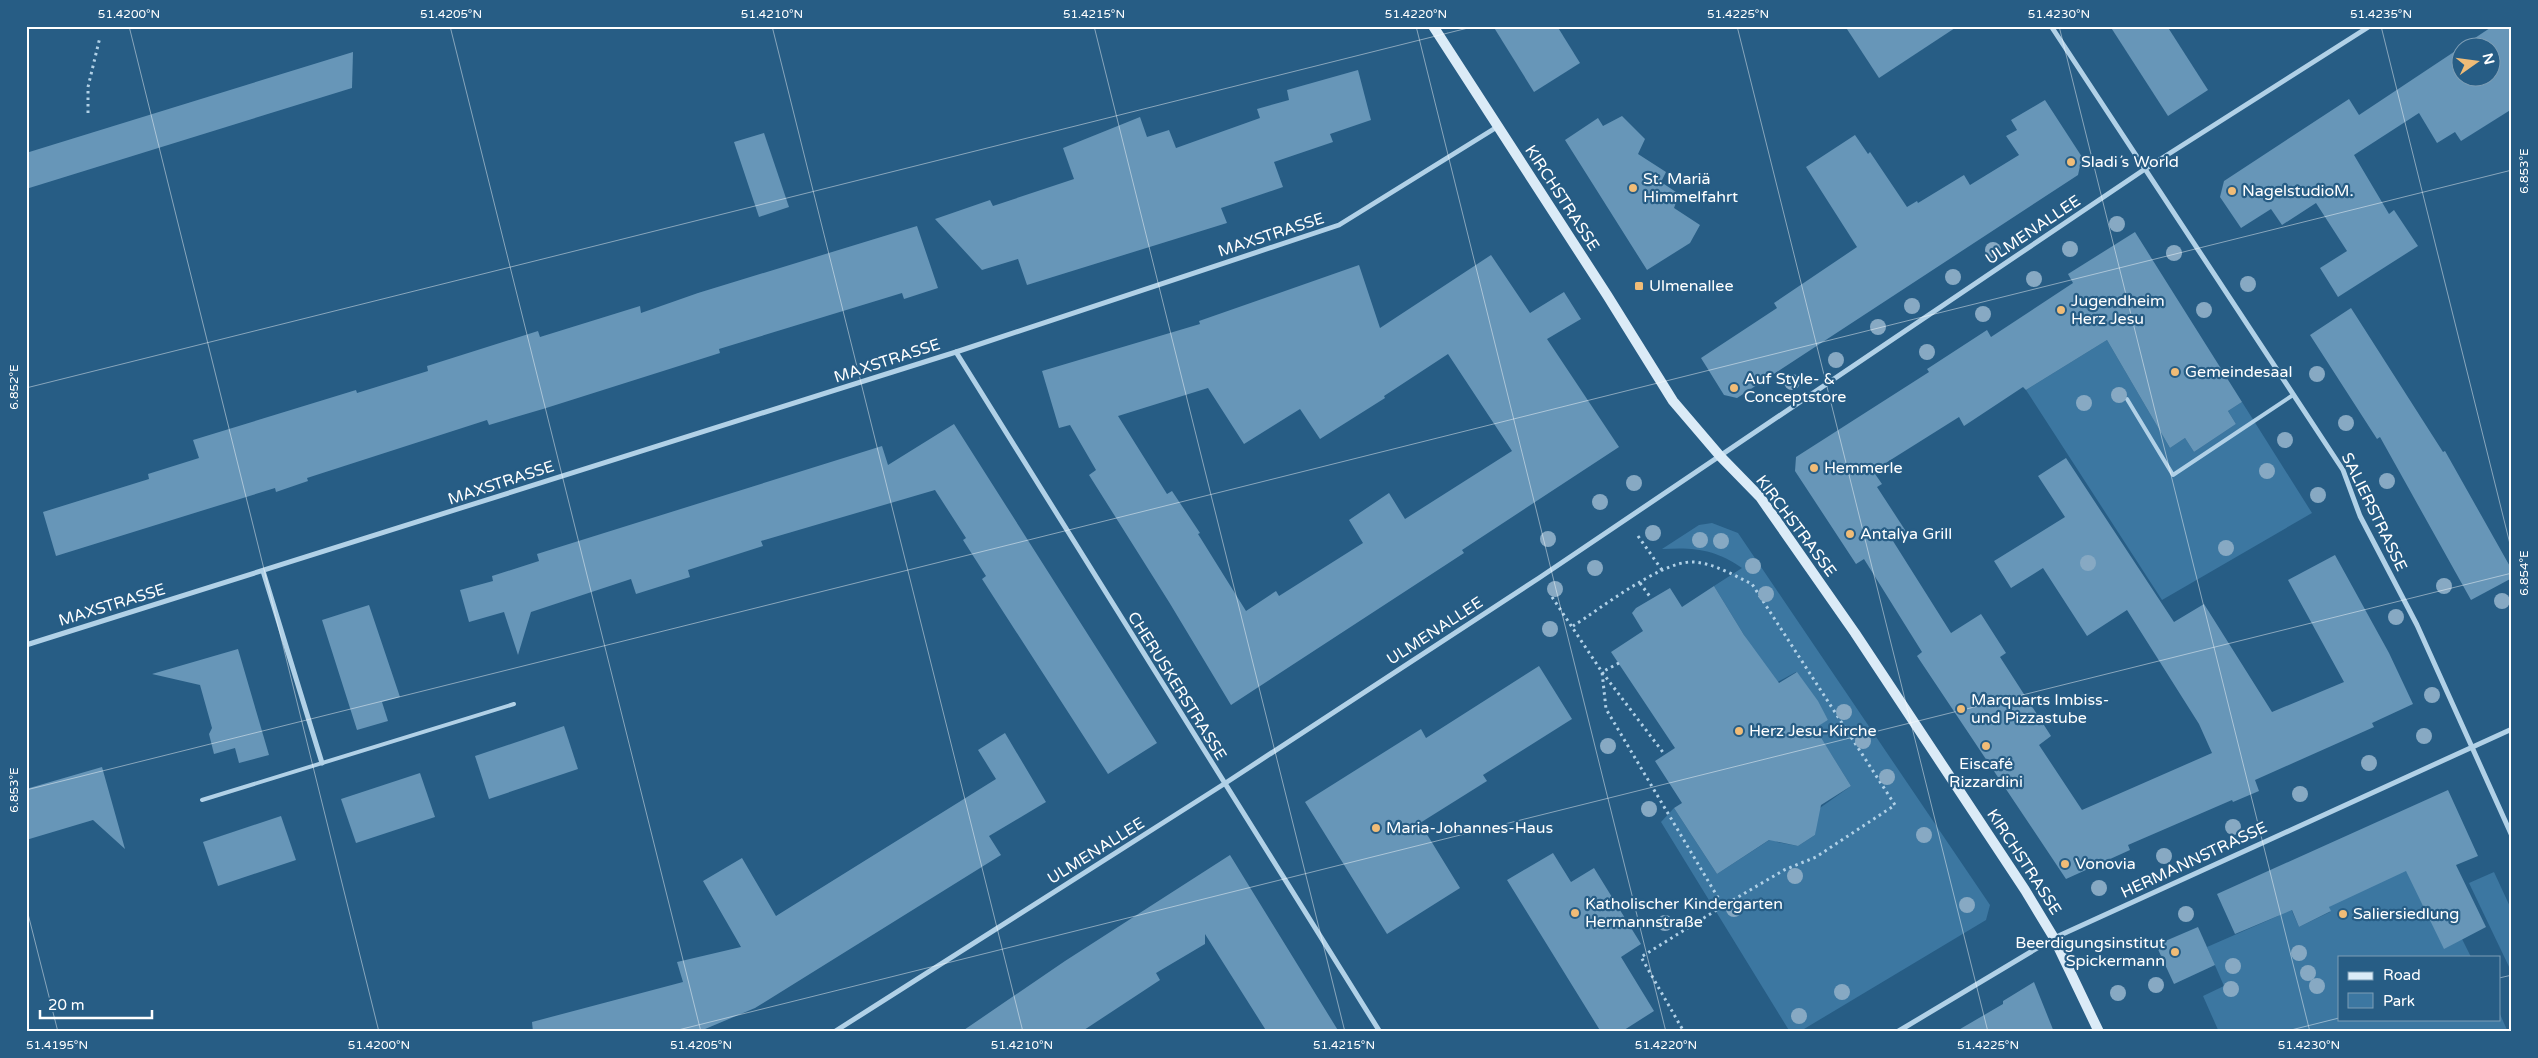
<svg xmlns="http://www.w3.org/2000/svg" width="2538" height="1058" viewBox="0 0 2538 1058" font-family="'Varela Round',sans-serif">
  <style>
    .green { fill: #3c77a1 }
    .building { fill: #6796b8; fill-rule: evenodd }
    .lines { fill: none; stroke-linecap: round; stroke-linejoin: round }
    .path { stroke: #b1d1e7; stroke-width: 3; stroke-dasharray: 2.5 4; stroke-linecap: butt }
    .lane { stroke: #b1d1e7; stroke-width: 4 }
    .street { stroke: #b1d1e7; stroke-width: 5 }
    .secondary { stroke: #dbebf7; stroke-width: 10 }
    .tree { fill: #87a9c3 }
    .ticks { fill: none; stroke: #fff; stroke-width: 1; stroke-opacity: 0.45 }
    .poi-dot { fill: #f0bc77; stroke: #275d85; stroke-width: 2 }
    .labels { text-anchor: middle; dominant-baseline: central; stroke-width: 4.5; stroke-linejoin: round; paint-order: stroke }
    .poi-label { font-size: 16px; fill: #fff; stroke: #275d85; text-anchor: start }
    .street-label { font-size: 16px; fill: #fff; stroke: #275d85 }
    .neatline { fill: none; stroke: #fff; stroke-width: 2 }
    .ticks-label { font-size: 12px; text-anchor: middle; fill: #fff }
  </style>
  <rect width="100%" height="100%" fill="#275d85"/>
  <g class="green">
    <polygon points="2107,340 2170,448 2185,438 2194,452 2236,424 2228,411 2242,402 2312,513 2162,600 2026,390"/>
    <path d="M 1712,523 L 1738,533 L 1990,905 L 1986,920 L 1799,1032 L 1790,1032 L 1661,822 L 1674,808 L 1717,874 L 1774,837 L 1777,842 L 1798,846 L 1815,835 L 1817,810 L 1851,786 L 1831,754 L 1811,729 L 1828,720 L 1800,677 L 1796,672 L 1774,684 L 1714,586 L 1742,568 C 1715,549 1694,547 1662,549 L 1699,525 Z"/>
    <polygon points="2390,847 2462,939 2471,957 2339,957 2339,1019 2499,1019 2499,1012 2508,1032 2219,1032 2203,996 2224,986 2207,947 2278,916 2288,902 2299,927 2330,912 2329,907"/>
    <polygon points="2494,872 2512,911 2512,973 2469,883"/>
  </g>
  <g class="building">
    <polygon points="1493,26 1557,26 1580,63 1534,92"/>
    <polygon points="1845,26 1958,26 1879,78"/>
    <polygon points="2110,26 2167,26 2208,90 2168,116"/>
    <path d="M 2493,26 L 2512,26 L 2512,109 L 2461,141 L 2455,132 L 2437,143 L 2419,113 L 2354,155 L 2389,214 L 2394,210 L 2418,246 L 2338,297 L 2320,268 L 2347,251 L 2316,203 L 2282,225 L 2271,209 L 2241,228 L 2220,197 L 2224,181 L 2349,99 L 2359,115 ZM 2460,48 L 2490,48 L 2490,78 L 2460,78 Z"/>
    <polygon points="353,52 352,88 26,189 26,153"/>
    <polygon points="1358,70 1371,120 1330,134 1333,142 1274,162 1283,187 1221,208 1227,223 1027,285 1018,259 982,270 935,219 990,200 993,206 1074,179 1063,148 1140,117 1147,137 1169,130 1176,148 1260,118 1257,109 1289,100 1287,90"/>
    <polygon points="2045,100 2082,157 2078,175 1737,398 1724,395 1701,358 1777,308 1774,303 1857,247 1806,167 1855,135 1868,154 1870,152 1907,207 1917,201 1918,203 1964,175 1970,185 2019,155 2006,136 2017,130 2011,120"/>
    <polygon points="1622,116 1645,139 1638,154 1666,172 1661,182 1679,194 1674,208 1700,225 1690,243 1647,270 1565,140 1598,118 1603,126"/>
    <polygon points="764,133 789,207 759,217 734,142"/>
    <polygon points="917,226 938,288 904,299 902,293 719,349 720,353 543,409 489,425 487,420 307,478 308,481 276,492 275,488 56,556 43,512 149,479 148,474 199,458 193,440 356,390 357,393 428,371 427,366 538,331 540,337 640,306 641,313 698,293"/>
    <polygon points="2135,232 2242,402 2228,411 2236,424 2194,452 2185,438 2170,448 2107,340 2026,390 2023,387 1964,426 1959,417 1873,471 1882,484 1877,487 1907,533 1893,541 1951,633 1981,614 2006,653 2000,657 2051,736 2039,745 2082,810 2212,753 2199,724 2127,610 2087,636 2043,568 2011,588 1994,561 2065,517 2038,476 2066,458 2174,622 2204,604 2272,712 2344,682 2288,580 2335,555 2389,653 2413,704 2372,723 2374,727 2255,780 2259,791 2233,802 2232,800 2128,845 2130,850 2066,879 1917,656 1922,652 1864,559 1856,564 1795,471 1796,457 1929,372 1927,369 1987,330 1991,337 2073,283 2068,274"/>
    <path d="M 1491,255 L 1530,313 L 1564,292 L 1581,319 L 1547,339 L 1619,447 L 1462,550 L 1464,553 L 1231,705 L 1169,602 L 1089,475 L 1096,470 L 1070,425 L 1059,428 L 1042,371 L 1200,324 L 1199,321 L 1359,265 L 1380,328 ZM 1448,354 L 1512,451 L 1405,519 L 1389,493 L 1349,520 L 1363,543 L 1279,596 L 1276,591 L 1246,611 L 1198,534 L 1200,533 L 1172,491 L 1167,494 L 1118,416 L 1208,388 L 1244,444 L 1300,409 L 1320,439 L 1385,398 L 1384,396 Z"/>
    <polygon points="2351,308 2443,452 2445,451 2512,570 2512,578 2471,600 2380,437 2377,439 2310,335"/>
    <polygon points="954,424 1157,743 1108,774 982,579 986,576 963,540 966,538 935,490 761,541 763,546 688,570 690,577 636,594 631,579 531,612 518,655 504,612 469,622 460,590 493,581 492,576 539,561 537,554 882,446 888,465"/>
    <polygon points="1714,586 1744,635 1779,683 1797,672 1818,701 1828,720 1815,728 1851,786 1821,805 1815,835 1798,846 1769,840 1717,874 1674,808 1682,803 1655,761 1675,748 1611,652 1643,631 1632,613 1636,608 1670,588 1682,607"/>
    <polygon points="369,605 400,697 382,702 388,721 357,730 322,620"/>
    <polygon points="238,649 269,755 239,763 235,748 214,754 209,734 212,728 200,685 152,674"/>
    <polygon points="1539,666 1572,719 1483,775 1487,781 1420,823 1460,888 1387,934 1305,802 1421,729 1426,738"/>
    <polygon points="564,726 578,769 489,799 475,756"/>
    <polygon points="1005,733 1046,802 989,836 1001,855 755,1008 698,1032 533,1032 532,1022 683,982 677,962 741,947 703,881 742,858 776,916 996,779 978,750"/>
    <polygon points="102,767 125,849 93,820 26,840 26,789"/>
    <polygon points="420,773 435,817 356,843 341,799"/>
    <polygon points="2448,790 2478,856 2456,865 2486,927 2444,949 2406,871 2329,907 2331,911 2299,927 2292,910 2235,934 2217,894"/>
    <polygon points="281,816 296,860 218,886 203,842"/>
    <polygon points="1553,853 1571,882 1594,868 1641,944 1621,957 1654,1011 1621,1032 1601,1032 1507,880"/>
    <polygon points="1230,855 1339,1032 1267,1032 1205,934 1205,944 1156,973 1160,980 1081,1032 961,1032 1065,961"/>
    <polygon points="2198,927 2215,965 2174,984 2156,945"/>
    <polygon points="2034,982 2054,1032 1955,1032 2003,1004 2003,1001"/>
  </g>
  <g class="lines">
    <g class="path">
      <polyline points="88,113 88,87 100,37"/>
      <polyline points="1638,536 1662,570"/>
      <polyline points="1640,583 1651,598"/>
      <polyline points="1552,597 1602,672 1606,709 1723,906 1641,957 1684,1032"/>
      <path d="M 1573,626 C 1600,609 1660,562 1691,562 C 1712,562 1733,575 1752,584 L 1895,805 L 1816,857 L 1784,870 L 1723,906"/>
      <polyline points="1619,663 1602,672 1665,755"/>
    </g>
    <g class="lane">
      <polyline points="2127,399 2173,475 2293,395"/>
      <polyline points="202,800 514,704"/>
    </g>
    <g class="street">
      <polyline points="2051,26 2343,470 2360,516 2417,625 2512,836"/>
      <polyline points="956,352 1380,1032"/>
      <polyline points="263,571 322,763"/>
      <polyline points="26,645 956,352 1339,225 1497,127"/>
      <polyline points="834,1032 1224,784 1539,578 2145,169 2370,26"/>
      <polyline points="1897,1032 2054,938 2512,729"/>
    </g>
    <polyline class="secondary" points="1433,26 1607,295 1673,401 1720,456 1760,497 1855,633 2025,890 2054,938 2099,1032"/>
  </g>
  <g class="tree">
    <circle cx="2117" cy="224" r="8"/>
    <circle cx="2070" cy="249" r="8"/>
    <circle cx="1993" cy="250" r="8"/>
    <circle cx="2174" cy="253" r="8"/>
    <circle cx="1953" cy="277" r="8"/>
    <circle cx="2034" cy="279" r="8"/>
    <circle cx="2248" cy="284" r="8"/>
    <circle cx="1912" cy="306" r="8"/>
    <circle cx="2204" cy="310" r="8"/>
    <circle cx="1983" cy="314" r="8"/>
    <circle cx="1878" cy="327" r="8"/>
    <circle cx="1927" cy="352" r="8"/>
    <circle cx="1836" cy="360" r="8"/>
    <circle cx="2317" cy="374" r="8"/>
    <circle cx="1792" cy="382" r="8"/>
    <circle cx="2119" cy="395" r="8"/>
    <circle cx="2084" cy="403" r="8"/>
    <circle cx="2346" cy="423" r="8"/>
    <circle cx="2285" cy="440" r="8"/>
    <circle cx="2267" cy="471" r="8"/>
    <circle cx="2387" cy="481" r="8"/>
    <circle cx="1634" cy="483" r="8"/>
    <circle cx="2318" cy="495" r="8"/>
    <circle cx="1600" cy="502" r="8"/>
    <circle cx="1653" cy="533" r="8"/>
    <circle cx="1548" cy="539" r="8"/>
    <circle cx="1700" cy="540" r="8"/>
    <circle cx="1721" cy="541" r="8"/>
    <circle cx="2226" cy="548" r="8"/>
    <circle cx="2088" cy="563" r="8"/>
    <circle cx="1753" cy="566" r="8"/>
    <circle cx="1595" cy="568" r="8"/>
    <circle cx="2444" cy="586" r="8"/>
    <circle cx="1555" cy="589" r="8"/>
    <circle cx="1766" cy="594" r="8"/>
    <circle cx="2502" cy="601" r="8"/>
    <circle cx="2396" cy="617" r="8"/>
    <circle cx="1550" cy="629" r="8"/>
    <circle cx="2432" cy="695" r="8"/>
    <circle cx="1844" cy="712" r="8"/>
    <circle cx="2424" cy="736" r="8"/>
    <circle cx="1863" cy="741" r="8"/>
    <circle cx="1608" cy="746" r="8"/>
    <circle cx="2369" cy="763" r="8"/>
    <circle cx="1887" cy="777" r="8"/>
    <circle cx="2300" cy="794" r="8"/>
    <circle cx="1649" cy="809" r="8"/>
    <circle cx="2233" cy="827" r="8"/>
    <circle cx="1924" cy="835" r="8"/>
    <circle cx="2164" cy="856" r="8"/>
    <circle cx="1795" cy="876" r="8"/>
    <circle cx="2099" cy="888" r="8"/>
    <circle cx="1967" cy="905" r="8"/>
    <circle cx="1734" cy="909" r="8"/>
    <circle cx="2186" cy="914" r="8"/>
    <circle cx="1665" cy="923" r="8"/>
    <circle cx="2299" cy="953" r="8"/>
    <circle cx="2233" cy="966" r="8"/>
    <circle cx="2308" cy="973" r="8"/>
    <circle cx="2156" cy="985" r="8"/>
    <circle cx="2317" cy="986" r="8"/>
    <circle cx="2231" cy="989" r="8"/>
    <circle cx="1842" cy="992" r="8"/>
    <circle cx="2118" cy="993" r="8"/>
    <circle cx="1799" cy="1016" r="8"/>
  </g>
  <path class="ticks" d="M 129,26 L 379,1032M 450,26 L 701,1032M 772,26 L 1023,1032M 1094,26 L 1345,1032M 1416,26 L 1666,1032M 1737,26 L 1988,1032M 2059,26 L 2310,1032M 2381,26 L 2512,552M 26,388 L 1476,26M 26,790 L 2512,170M 26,906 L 58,1032M 2499,978 L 2512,975M 670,1032 L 2512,573M 2283,1032 L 2339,1018"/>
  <g class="poi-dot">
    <circle cx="2071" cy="162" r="5"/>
    <circle cx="1633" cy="188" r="5"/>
    <circle cx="2232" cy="191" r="5"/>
    <rect x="1634" y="281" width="10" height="10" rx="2.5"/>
    <circle cx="2061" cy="310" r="5"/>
    <circle cx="2175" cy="372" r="5"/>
    <circle cx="1734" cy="388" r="5"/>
    <circle cx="1814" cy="468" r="5"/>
    <circle cx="1850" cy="534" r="5"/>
    <circle cx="1961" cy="709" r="5"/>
    <circle cx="1739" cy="731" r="5"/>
    <circle cx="1986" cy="746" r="5"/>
    <circle cx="1376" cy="828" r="5"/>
    <circle cx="2065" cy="864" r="5"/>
    <circle cx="1575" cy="913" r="5"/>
    <circle cx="2343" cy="914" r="5"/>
    <circle cx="2175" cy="952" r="5"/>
  </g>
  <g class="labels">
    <g class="poi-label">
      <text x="2081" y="162">Sladi´s World</text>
      <text x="1643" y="179">St. Mariä<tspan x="1643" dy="18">Himmelfahrt</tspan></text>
      <text x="2242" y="191">NagelstudioM.</text>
      <text x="1649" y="286">Ulmenallee</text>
      <text x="2071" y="301">Jugendheim<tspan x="2071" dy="18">Herz Jesu</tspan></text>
      <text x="2185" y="372">Gemeindesaal</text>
      <text x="1744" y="379">Auf Style- &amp;<tspan x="1744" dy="18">Conceptstore</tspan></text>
      <text x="1824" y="468">Hemmerle</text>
      <text x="1860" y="534">Antalya Grill</text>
      <text x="1971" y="700">Marquarts Imbiss-<tspan x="1971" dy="18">und Pizzastube</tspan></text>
      <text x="1749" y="731">Herz Jesu-Kirche</text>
      <text x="1986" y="764" text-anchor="middle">Eiscafé<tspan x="1986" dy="18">Rizzardini</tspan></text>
      <text x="1386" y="828">Maria-Johannes-Haus</text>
      <text x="2075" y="864">Vonovia</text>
      <text x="1585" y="904">Katholischer Kindergarten<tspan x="1585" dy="18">Hermannstraße</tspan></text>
      <text x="2353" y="914">Saliersiedlung</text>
      <text x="2165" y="943" text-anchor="end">Beerdigungsinstitut<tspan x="2165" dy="18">Spickermann</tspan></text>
    </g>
    <g class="street-label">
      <text transform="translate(1562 198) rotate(57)">KIRCHSTRASSE</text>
      <text transform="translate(2033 230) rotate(-34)">ULMENALLEE</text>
      <text transform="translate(1271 235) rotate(-18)">MAXSTRASSE</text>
      <text transform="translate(887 361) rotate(-18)">MAXSTRASSE</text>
      <text transform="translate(501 483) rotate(-18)">MAXSTRASSE</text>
      <text transform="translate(2374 512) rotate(64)">SALIERSTRASSE</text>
      <text transform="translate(1796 526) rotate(53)">KIRCHSTRASSE</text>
      <text transform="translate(112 605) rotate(-17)">MAXSTRASSE</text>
      <text transform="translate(1435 631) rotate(-33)">ULMENALLEE</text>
      <text transform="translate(1177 686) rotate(58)">CHERUSKERSTRASSE</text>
      <text transform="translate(1096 851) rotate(-32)">ULMENALLEE</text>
      <text transform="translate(2194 860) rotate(-25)">HERMANNSTRASSE</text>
      <text transform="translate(2024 862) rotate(57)">KIRCHSTRASSE</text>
    </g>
  </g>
  <rect width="2538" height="1058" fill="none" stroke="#275d85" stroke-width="55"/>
  <rect x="2338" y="956" width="162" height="65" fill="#275d85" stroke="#7d9eb6"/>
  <rect x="2348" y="972" width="25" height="8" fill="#dbebf7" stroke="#7d9eb6"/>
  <text x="2383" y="980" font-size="15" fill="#ffffff">Road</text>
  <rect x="2348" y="993" width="25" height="15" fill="#3c77a1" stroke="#7d9eb6"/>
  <text x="2383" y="1006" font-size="15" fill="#ffffff">Park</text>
  <g transform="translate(2476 62) rotate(76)"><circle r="24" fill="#275d85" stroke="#7d9eb6"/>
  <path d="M0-4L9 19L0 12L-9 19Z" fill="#f0bc77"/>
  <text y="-8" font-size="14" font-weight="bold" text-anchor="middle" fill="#ffffff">N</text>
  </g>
  <path d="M40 1010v8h112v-8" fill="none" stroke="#ffffff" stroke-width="2.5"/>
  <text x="48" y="1010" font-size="15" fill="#ffffff" stroke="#275d85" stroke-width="4" paint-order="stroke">20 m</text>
  <rect x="28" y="28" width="2482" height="1002" class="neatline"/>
  <g class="ticks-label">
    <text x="129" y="18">51.4200°N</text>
    <text x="451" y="18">51.4205°N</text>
    <text x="772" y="18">51.4210°N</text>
    <text x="1094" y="18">51.4215°N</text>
    <text x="1416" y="18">51.4220°N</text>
    <text x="1738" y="18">51.4225°N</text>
    <text x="2059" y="18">51.4230°N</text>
    <text x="2381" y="18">51.4235°N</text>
    <text transform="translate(2524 171) rotate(-90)" y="4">6.853°E</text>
    <text transform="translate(14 387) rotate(-90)" y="4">6.852°E</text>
    <text transform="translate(2524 573) rotate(-90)" y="4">6.854°E</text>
    <text transform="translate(14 790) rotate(-90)" y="4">6.853°E</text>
    <text x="57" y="1049">51.4195°N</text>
    <text x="379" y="1049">51.4200°N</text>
    <text x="701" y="1049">51.4205°N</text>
    <text x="1022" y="1049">51.4210°N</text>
    <text x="1344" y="1049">51.4215°N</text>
    <text x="1666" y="1049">51.4220°N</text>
    <text x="1988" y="1049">51.4225°N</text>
    <text x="2309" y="1049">51.4230°N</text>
  </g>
</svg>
